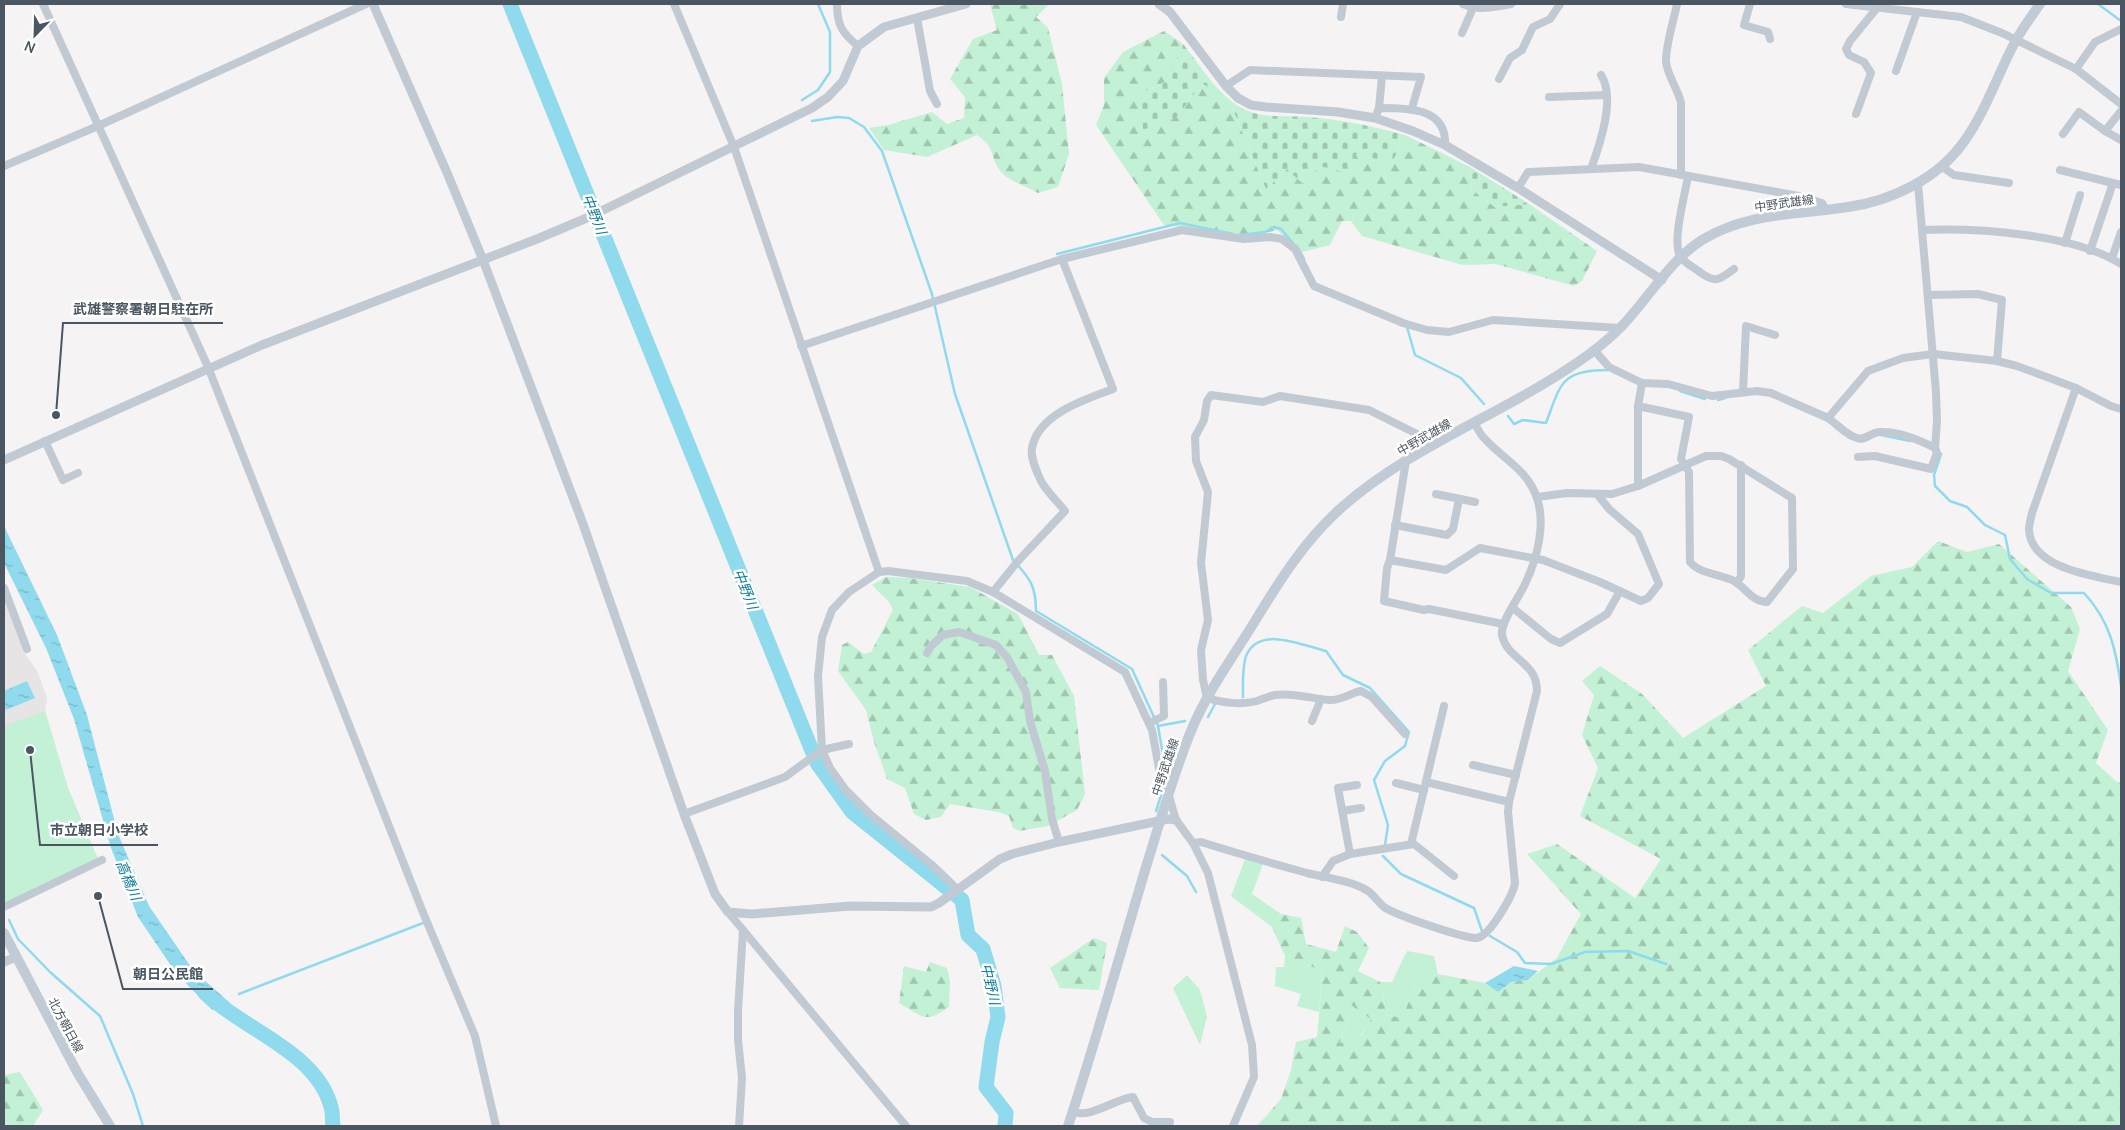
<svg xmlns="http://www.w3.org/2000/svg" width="2125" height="1130" viewBox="0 0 2125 1130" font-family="Manrope,'Noto Sans JP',sans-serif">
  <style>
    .education { fill: #e6e4e5 }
    .green { fill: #c3f1d5 }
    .forest { fill: url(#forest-firs); fill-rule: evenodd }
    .cemetery { fill: url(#cemetery-stones) }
    .water { fill: url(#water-ripples) }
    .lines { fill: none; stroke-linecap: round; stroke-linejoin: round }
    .stream { stroke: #90daee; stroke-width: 2.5 }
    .river { stroke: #90daee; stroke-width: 15 }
    .minor { stroke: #c1cad2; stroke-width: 8 }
    .tertiary { stroke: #c1cad2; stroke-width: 9 }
    .secondary { stroke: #c1cbd6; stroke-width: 10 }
    .labels { text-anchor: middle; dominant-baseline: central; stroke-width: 5; stroke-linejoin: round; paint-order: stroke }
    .street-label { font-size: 12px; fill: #4a5661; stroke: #fff }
    .water-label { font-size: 14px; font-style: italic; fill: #0c7c9b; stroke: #fff }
    .leader { fill: none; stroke: #4a5661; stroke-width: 2 }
    .callout-dot { fill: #4a5661; stroke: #fff; stroke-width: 2 }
    .callout-label { font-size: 14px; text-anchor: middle; font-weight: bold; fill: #4a5661; stroke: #fff; stroke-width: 5; stroke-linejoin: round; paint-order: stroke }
  </style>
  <defs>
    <pattern id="forest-firs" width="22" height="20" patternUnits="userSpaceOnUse" patternTransform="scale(1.25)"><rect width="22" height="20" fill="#c3f1d5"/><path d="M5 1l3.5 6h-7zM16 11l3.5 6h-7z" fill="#a0c6b0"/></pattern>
    <pattern id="cemetery-stones" width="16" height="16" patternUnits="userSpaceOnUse" patternTransform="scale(1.25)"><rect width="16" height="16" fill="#c3f1d5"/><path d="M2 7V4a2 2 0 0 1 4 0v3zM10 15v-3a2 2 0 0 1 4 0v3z" fill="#a0c6b0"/></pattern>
    <pattern id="water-ripples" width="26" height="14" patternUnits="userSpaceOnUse" patternTransform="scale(1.25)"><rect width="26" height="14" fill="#90daee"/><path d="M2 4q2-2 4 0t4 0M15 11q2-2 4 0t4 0" fill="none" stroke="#78b4c4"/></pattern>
  </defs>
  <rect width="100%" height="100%" fill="#f5f3f3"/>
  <polygon class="education" points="4,593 24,652 37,671 47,698 45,711 68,788 98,859 4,900"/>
  <g class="green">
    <polygon points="45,711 68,788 98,859 5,903 4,726"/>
    <polygon points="1245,859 1263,864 1252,894 1281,914 1272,927 1231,896"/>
    <polygon points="1407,951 1434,956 1438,974 1417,982 1402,1018 1387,1015 1380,982 1392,982"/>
    <polygon points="1285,956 1323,971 1319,1012 1297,1006 1301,994 1275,986 1276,967 1284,967"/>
    <polygon points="1187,975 1200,990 1207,1017 1200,1045 1173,988"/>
    <polygon points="1351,1005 1372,1019 1361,1035 1340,1044"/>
  </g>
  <g class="forest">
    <path d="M 990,4 L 1049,4 L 1036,17 L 1048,28 L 1062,84 L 1069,154 L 1058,187 L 1038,193 C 1028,187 1011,182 1003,174 C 989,159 997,148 977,135 L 927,157 L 884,150 L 869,128 L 888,125 L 932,112 L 947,124 L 964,118 L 965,97 L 950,79 L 973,39 L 997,30 Z"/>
    <polygon points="1164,31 1183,44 1167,81 1140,94 1176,118 1202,82 1230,102 1266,189 1287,169 1320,166 1356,154 1392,163 1405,135 1470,167 1472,190 1495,207 1529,204 1597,251 1582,281 1574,286 1496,264 1463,265 1362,236 1351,221 1342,221 1330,245 1302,252 1277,230 1250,237 1164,225 1096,125 1104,105 1104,78 1123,52"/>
    <path d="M 1938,541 L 1967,552 L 1999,544 L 2071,607 L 2080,629 L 2068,671 L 2108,730 L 2096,763 L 2117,782 L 2121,782 L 2121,1126 L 1257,1126 L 1281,1099 L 1291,1070 L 1296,1042 L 1317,1037 L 1323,971 L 1285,956 L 1272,927 L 1281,914 L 1301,918 L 1306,944 L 1336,952 L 1345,926 L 1357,932 L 1369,948 L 1358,971 L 1380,982 L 1387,1015 L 1402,1018 L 1417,982 L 1438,974 L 1485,983 L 1498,992 L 1511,982 L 1528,980 L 1557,958 L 1581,914 L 1527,854 L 1557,844 L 1635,898 L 1661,859 L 1580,816 L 1598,768 L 1582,735 L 1594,695 L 1582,681 L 1600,666 L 1642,694 L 1683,738 L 1766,686 L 1748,650 L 1802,606 L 1823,613 L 1871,576 L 1912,567 ZM 1351,1005 L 1371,1019 L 1362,1035 L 1340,1043 Z"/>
    <polygon points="886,577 909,578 970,587 1018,614 1039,655 1052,655 1074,696 1085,794 1077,810 1048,826 1020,831 1013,828 1009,816 998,812 950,804 941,817 926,820 914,814 905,788 887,779 874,742 866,710 838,671 842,645 848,642 864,654 871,652 893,610 889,602 872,585"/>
    <polygon points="1094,938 1107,943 1099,990 1060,988 1050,968"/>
    <path d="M 930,962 L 947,968 L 950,981 L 949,1007 C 925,1024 923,1017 899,1003 L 904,966 L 926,972 Z"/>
    <polygon points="20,1072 43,1110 33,1126 4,1126 4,1075"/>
  </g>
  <g class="cemetery">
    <path d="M 1183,44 C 1200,65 1221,100 1246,110 C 1265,119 1287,115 1307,117 C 1340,119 1372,126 1405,135 L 1392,163 L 1356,154 L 1351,174 L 1320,166 L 1303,184 L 1287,169 L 1266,189 L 1230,102 L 1202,83 L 1176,118 L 1143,130 L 1140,94 L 1167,81 Z"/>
    <polygon points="1470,167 1529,204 1495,207 1472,190"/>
  </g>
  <g class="water">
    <polygon points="4,526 57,635 87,715 118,834 149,906 193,970 230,1003 212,1010 176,973 138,917 111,848 74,719 46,648 4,563"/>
    <polygon points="27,681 35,698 6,710 4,705 4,691"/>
    <polygon points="1514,966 1538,971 1528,980 1511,982 1498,992 1485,983"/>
  </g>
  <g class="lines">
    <g class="stream">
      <polyline points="2098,4 2121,21"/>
      <polyline points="802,100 818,90 830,72 830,32 818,4"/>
      <path d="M 812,121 L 837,117 L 849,118 L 864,127 L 882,151 L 932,294 L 955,394 L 1013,560 C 1030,578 1036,586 1036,611 L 1132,669 L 1158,726 L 1167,778 L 1165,784"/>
      <polyline points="1239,235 1265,232 1274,227 1281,229 1293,243"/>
      <polyline points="1297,246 1304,259"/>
      <polyline points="1057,254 1180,223 1233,234"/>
      <polyline points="1407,327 1415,355 1461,378 1484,404"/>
      <polyline points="1680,391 1705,399"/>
      <polyline points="1718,400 1725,398"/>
      <path d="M 1508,416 L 1514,424 L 1523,420 L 1546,423 C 1561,383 1561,370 1608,370"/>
      <polyline points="1881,435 1910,441"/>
      <path d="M 1941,454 L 1934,475 L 1935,486 L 1950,501 L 1967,507 L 1985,525 L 2005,535 L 2010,559 L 2027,579 L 2051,593 L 2084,593 C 2110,621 2116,650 2121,686"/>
      <path d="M 1243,697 C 1243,686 1242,663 1247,654 C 1260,626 1302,645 1326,651 L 1343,675 L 1370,688 L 1409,732 L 1405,746 L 1385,761 L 1374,780 L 1388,825 L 1385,845"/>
      <polyline points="1208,717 1215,704"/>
      <polyline points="1158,726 1185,721"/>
      <polyline points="1156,811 1163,789"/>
      <polyline points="1162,855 1187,876 1196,892"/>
      <polyline points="1383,856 1401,874 1474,908 1482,931"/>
      <polyline points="9,920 18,939 50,972 100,1016 133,1094 143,1126"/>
      <polyline points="1490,936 1517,952 1525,963 1551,964 1585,952 1628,951 1666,964"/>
      <polyline points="239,994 423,923"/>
    </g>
    <g class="river">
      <polyline points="510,4 817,763 852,812 962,900 968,935 983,949 994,986 998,1017 992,1042 986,1087 1006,1113 1005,1126"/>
      <path d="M 205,993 C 244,1030 317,1052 331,1107 C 333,1113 332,1120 333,1126"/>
    </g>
    <g class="minor">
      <polyline points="43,4 208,367 424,915 475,1036 496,1126"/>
      <polyline points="674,4 734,147 879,572"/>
      <path d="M 837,4 C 837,25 842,33 858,46"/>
      <path d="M 1463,4 C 1479,11 1494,7 1511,4"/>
      <path d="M 1677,4 C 1674,19 1665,48 1666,62 C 1668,77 1678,89 1681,103 L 1681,175"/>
      <polyline points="1750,4 1744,25 1768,32 1770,39"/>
      <polyline points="1846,4 1961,17 2002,33 2076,69 2121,104"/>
      <polyline points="1341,17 1343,4"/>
      <polyline points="917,18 930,91 937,104"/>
      <polyline points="1462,33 1473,8"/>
      <polyline points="2076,69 2095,42 2121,29"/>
      <polyline points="1896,71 1917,12"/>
      <polyline points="1499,79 1510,58 1522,50 1533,27 1550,19 1560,4"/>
      <polyline points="1226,86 1250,70 1421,77 1412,108"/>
      <polyline points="1549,97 1606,95"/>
      <polyline points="1379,108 1382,76"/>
      <polyline points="1856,114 1871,73 1864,62 1849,55 1846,49 1850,41 1877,8"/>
      <path d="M 1375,118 L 1379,108 C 1406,108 1447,107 1445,145"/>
      <polyline points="2105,131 2121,140"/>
      <polyline points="2063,134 2079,112 2105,131 2121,111"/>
      <polyline points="4,166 98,126 366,4"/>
      <polyline points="1941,166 1954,175 2009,183"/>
      <path d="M 1591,169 C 1600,144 1616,98 1601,75"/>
      <polyline points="2060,170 2121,185"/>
      <path d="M 1688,176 C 1685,195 1672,240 1680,256 C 1684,263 1695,268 1701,273 C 1717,284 1720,279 1734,269"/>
      <polyline points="1518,188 1528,172 1639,167 1799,196 1822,203 1826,210"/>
      <path d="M 1922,230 C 1978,228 2074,234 2121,264"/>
      <polyline points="2065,243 2080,195"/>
      <polyline points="2090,251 2113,183"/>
      <polyline points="2112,258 2121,232"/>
      <polyline points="1928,295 1978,294 2002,300 1997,361"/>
      <polyline points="801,346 1062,259 1182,230 1244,239 1270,237 1282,239 1295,249 1314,286 1403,323 1427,330 1449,332 1493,320 1620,328"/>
      <polyline points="1594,350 1609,367 1642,383 1668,384 1712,396 1757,391 1771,393 1828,418 1868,371 1903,358 1933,354 1997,361 2017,366 2076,388 2111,406 2121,409"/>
      <path d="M 2076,388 L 2032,513 C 2031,518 2029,524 2029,529 C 2030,568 2093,576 2121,582"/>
      <polyline points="1743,391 1746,326 1775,335"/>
      <path d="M 1828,418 C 1837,424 1846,435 1857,438 C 1865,441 1870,433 1879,432 C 1898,431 1918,439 1935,448"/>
      <polyline points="45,441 63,480 78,473"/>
      <polyline points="1858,457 1875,456 1931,469 1937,453 1935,448 1937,421 1936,392 1918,184"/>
      <polyline points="1406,461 1390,560 1446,570 1480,548 1543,560 1600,582 1641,601 1648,598 1659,584 1638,534 1609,509 1597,494"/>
      <polyline points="1638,486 1638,406 1642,383"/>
      <polyline points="1436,494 1475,502"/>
      <path d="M 1537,497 L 1567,493 L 1612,494 L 1638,486 L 1706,456 L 1721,456 L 1729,459 L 1792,498 L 1793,569 L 1767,602 C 1752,602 1745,587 1734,581 C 1720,574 1700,574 1690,562 L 1689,472 L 1681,459 L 1689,417 L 1638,406"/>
      <polyline points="1395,525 1447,535 1453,529 1459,499"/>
      <polyline points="1390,560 1387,568 1384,601 1424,610 1429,609 1503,624"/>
      <polyline points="1737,583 1741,576 1741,465"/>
      <polyline points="4,588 27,649"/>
      <path d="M 993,592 L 1018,561 L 1065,511 C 1058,502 1047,492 1041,481 C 1037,472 1030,458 1032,448 C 1038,414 1086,399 1113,389 L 1062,259"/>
      <polyline points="1513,608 1551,639 1560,643 1607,614 1620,591"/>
      <polyline points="927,653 931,646 943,635 959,632 996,645 1007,657 1026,692 1030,721 1045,771 1052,819 1059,842"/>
      <polyline points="1312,721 1321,699"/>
      <polyline points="1149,723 1164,716 1163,682"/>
      <path d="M 1405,734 L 1372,697 L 1361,691 C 1350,693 1341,701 1329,700 C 1311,699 1293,692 1275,695 C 1269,696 1263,699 1257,701 C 1242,705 1222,703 1207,698 L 1203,680 L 1201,650 L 1208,620 L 1201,563 L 1208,492 L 1196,461 L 1195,437 L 1204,420 L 1207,401 L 1211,395 L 1263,402 L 1280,396 L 1369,410 L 1423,437 L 1433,444"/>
      <polyline points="1473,765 1516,775"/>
      <polyline points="1426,782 1509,802"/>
      <polyline points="1396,783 1424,790"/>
      <polyline points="1342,811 1361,808"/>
      <polyline points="684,814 785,777 822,750 849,744"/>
      <path d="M 1193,843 L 1201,842 C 1236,853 1271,863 1307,873 C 1327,878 1350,880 1368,891 C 1374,895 1378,902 1384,907 C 1395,915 1466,939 1477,938 C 1490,936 1513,895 1515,883 L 1508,812 L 1509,802 L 1537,691 C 1537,661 1507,660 1502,635 C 1500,622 1520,596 1525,584 C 1537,559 1546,525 1537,498 C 1528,470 1503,459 1485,439 C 1480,435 1478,428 1474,423"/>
      <polyline points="1411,844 1444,706"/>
      <polyline points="1350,854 1414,844 1454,876"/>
      <polyline points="1322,877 1333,861 1350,854 1338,788 1357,785"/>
      <polyline points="958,890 932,865 871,815 845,789 830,768 822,750 818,676 822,637 832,610 849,592 879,572 888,571 967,581 993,592 1125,672 1152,730 1162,785 1169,796 1176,820 1193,843 1208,873 1252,1045 1254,1077 1233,1126"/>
      <polyline points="4,907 102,860"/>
      <polyline points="728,912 906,1126"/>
      <path d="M 1073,1112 C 1093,1118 1114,1099 1133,1097 L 1144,1118 L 1152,1122 L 1170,1122"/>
      <polyline points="739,1126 742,1078 738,1040 738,1011 743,930"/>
    </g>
    <g class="tertiary">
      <polyline points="373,4 448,175 483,260 583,524 684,814 715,894 728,912 752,914 850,906 931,907 939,903 1000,859 1012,854 1059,842 1168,819 1176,820"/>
      <polyline points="1159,4 1170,12 1226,86 1238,98 1251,105 1266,107 1338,112 1375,118 1413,131 1445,145 1518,188 1662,280"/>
      <polyline points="4,460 262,345 537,239 589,217 812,108 828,97 843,81 858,46 884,27 966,4"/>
      <polyline points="4,962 16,957"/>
    </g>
    <g class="secondary">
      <polyline points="4,933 77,1072 110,1126"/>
      <path d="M 1068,1126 C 1096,1041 1120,954 1146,867 C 1160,822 1173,775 1191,731 C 1207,692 1233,657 1255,621 C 1280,580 1305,540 1341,508 C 1411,446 1501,415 1578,362 C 1593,352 1608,340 1621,327 C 1648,299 1669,261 1702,240 C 1747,212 1798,215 1848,207 C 1891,201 1937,179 1963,143 C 1985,113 1997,76 2014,44 C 2021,30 2031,17 2040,4"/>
    </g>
  </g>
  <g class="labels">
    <g class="street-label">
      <text transform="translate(1784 203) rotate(-8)">中野武雄線</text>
      <text transform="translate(1424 437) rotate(-30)">中野武雄線</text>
      <text transform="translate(1165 767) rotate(-71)">中野武雄線</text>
      <text transform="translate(66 1025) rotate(62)">北方朝日線</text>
    </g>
    <g class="water-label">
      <text transform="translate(595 214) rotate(68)">中野川</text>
      <text transform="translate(746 589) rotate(68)">中野川</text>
      <text transform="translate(129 880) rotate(67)">高橋川</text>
      <text transform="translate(991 984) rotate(77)">中野川</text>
    </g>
  </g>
  <path class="leader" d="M56 415L63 323H223M30 750L40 845H158M98 896L123 989H213"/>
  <g class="callout-dot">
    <circle cx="56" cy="415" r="5"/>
    <circle cx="30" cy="750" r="5"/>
    <circle cx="98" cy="896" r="5"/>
  </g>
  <g class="callout-label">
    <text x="143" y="314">武雄警察署朝日駐在所</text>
    <text x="99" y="835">市立朝日小学校</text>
    <text x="168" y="979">朝日公民館</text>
  </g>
  <rect width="2125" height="1130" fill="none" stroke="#4a5661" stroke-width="10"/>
  <g transform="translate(35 35) rotate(203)" stroke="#ffffff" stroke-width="4" paint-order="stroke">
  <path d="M0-4L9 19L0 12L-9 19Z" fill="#4a5661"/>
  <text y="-8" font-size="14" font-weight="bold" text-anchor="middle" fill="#4a5661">N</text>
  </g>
</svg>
